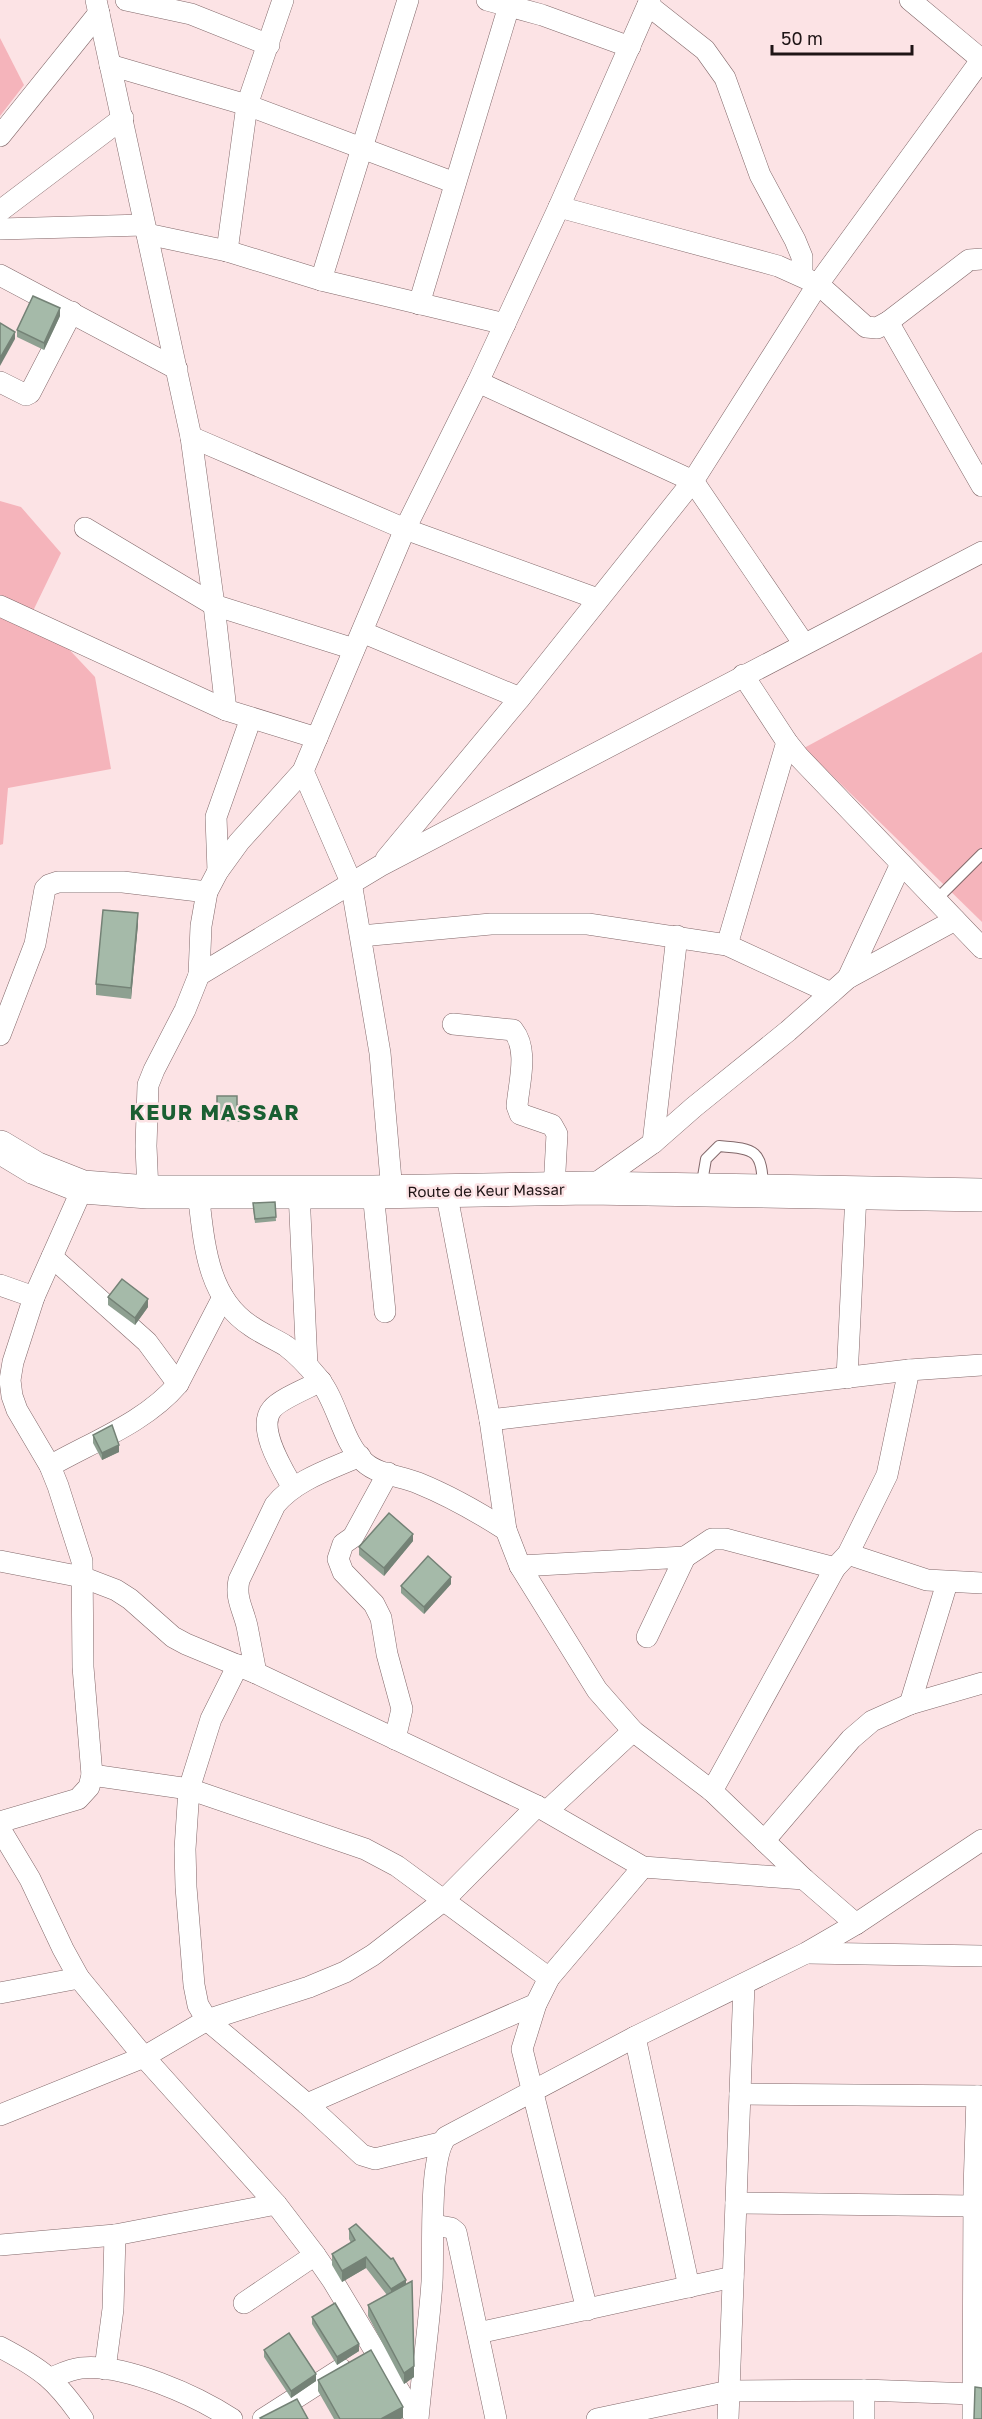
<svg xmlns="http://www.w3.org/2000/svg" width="982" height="2419" viewBox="0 0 982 2419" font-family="'Golos Text',sans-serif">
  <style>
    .green { fill: #f5b4bb }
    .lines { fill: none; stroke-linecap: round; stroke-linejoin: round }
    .service-casing { stroke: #82686a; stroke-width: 12 }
    .minor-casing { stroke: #82686a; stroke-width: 22 }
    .primary-casing { stroke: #82686a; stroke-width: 34 }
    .service { stroke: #fff; stroke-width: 10 }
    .minor { stroke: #fff; stroke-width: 21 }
    .primary { stroke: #fff; stroke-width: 33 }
    .wall { fill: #8ea091 }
    .shaded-wall { fill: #748276 }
    .building { fill: #a5baa9; stroke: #748276; stroke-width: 1.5 }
    .labels { text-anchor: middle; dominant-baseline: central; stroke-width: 5; stroke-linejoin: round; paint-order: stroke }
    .street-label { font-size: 15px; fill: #1f1516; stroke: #fce3e5 }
    .district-label { font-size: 21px; font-weight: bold; letter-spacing: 1.5px; fill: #1a5f32; stroke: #fce3e5 }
  </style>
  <rect width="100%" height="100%" fill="#fce3e5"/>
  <g class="green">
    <polygon points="0,38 24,85 0,116"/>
    <polygon points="0,501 21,507 61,553 33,611 95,677 111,769 8,788 3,844 0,845"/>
    <polygon points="982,652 982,922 804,748"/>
  </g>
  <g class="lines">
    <defs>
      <g id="service">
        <polyline points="936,900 982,854"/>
        <path d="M 701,1188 L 706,1159 L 719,1146 C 756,1149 762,1150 763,1189"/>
      </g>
      <g id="minor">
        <polyline points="96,0 191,437 214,605 226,710"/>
        <polyline points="126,0 191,14 269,45"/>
        <polyline points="487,0 542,15 630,47"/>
        <polyline points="910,0 982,60"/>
        <polyline points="648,5 705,50 725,78 760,175 795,240 802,257 802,275"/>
        <polyline points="110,65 247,105 455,183"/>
        <polyline points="0,136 99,13"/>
        <polyline points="559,207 778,266 818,284 866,327 877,328 888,322 969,260 982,259"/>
        <polyline points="0,211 123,118"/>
        <polyline points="0,229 144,225"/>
        <polyline points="147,234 227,251 321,280 505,324"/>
        <polyline points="227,251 247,105 283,0"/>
        <polyline points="0,275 177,369"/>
        <polyline points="321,280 408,0"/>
        <polyline points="419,304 509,6"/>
        <polyline points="888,322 982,486"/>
        <polyline points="0,382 26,395 30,393 72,312"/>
        <polyline points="478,382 693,481 804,644"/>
        <polyline points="191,437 405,529 598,599"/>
        <polyline points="85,528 214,605 354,649"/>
        <polyline points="0,606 226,710 317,738"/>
        <polyline points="362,632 520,698"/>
        <polyline points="743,675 787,742 799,757 982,948"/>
        <polyline points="303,771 351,882 380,1053 392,1192"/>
        <polyline points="386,859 520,698 693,481 818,284 982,59"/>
        <polyline points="218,871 216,817 251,718"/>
        <polyline points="361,936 491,924 588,924 727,945 831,993"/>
        <polyline points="727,945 787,742"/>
        <polyline points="199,975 201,926 207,892 218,871 239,842 303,771 405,529 478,382 559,207 650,0"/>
        <polyline points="848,978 901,864"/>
        <path d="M 453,1024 L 513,1030 C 529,1050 519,1082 517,1106 L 520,1114 L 552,1125 L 557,1134 L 554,1189"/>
        <polyline points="0,1035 35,944 45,889 49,885 58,882 123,882 207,892"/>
        <polyline points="653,1143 677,936"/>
        <polyline points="589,1188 653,1143 694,1107 788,1031 848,978 955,920"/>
        <polyline points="446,1191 490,1420 506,1530 520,1566 597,1690 633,1731 712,1791 804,1879 856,1924"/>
        <polyline points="148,1192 146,1146 148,1085 154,1070 185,1010 199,975 380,866 982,552"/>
        <path d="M 198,1192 C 204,1240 206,1297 251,1326 C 262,1334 275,1339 286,1346 C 298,1355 309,1367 318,1378 C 338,1402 341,1440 364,1462 C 378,1475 401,1476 418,1483 C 450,1496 478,1512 506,1530"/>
        <polyline points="299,1192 307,1365"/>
        <polyline points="373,1192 385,1312"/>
        <polyline points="52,1257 147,1342 178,1384"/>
        <polyline points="0,1285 34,1297"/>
        <polyline points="847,1378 856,1194"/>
        <polyline points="490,1420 909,1370 982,1365"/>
        <path d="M 50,1466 C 92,1442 146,1422 178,1384 L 223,1297"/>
        <polyline points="388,1473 353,1537 343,1544 338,1559 343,1572 374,1604 381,1618 387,1654 402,1709 395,1739"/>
        <path d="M 293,1488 C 283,1470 256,1428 272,1409 C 280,1399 308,1388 321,1381"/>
        <polyline points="848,1554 927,1580 982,1583"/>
        <polyline points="685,1557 712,1539 725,1539 835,1568"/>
        <polyline points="0,1561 82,1577 116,1590 130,1599 173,1637 186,1644 256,1673 537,1806 643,1867 804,1879"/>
        <polyline points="520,1566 685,1557 647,1637"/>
        <polyline points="238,1665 211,1719 189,1789 185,1849 186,1887 194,1985 198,2005 207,2020 307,2104 362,2155 375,2159 440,2143"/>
        <path d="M 256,1673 C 253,1657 250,1642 247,1626 C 243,1609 235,1598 239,1580 L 275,1505 C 295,1480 331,1469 360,1456"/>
        <polyline points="910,1704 947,1583"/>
        <polyline points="92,1775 189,1789 365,1849 397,1866 549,1978"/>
        <polyline points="712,1791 835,1568 848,1554 887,1475 909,1370"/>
        <polyline points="547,1811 633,1731"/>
        <polyline points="0,1822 78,1799 89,1787 92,1775 83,1667 82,1561 58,1486 50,1466 17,1410 12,1396 10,1380 13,1362 34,1297 83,1187"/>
        <polyline points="0,1829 30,1879 63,1949 79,1978 144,2057 276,2204 315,2255 333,2281 416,2419"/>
        <polyline points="764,1841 851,1739 872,1721 910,1704 982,1683"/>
        <polyline points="807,1953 982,1956"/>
        <polyline points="0,1993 79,1978"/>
        <polyline points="635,2037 689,2287"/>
        <polyline points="740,2094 982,2096"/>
        <polyline points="307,2104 536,2004"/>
        <polyline points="0,2115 144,2057 207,2020 309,1987 345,1972 373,1955 443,1901 537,1806"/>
        <polyline points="736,2203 974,2206"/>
        <polyline points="434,2225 451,2228 456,2232 496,2419"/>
        <polyline points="0,2245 115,2235 276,2204"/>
        <polyline points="244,2303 315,2255"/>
        <polyline points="587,2310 522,2049 536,2004 549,1978 643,1867"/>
        <polyline points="478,2333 733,2277"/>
        <path d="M 0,2347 C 42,2369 56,2380 83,2419"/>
        <polyline points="105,2369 113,2309 115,2235"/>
        <path d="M 51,2378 C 61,2374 71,2369 81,2368 C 124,2363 197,2396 232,2419"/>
        <polyline points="263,2419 341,2369"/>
        <path d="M 418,2419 C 422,2373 429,2327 432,2282 C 434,2250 428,2159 446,2137 L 635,2037 L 806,1953 L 856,1924 L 982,1840"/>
        <polyline points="597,2419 729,2391 864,2390 973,2394"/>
        <polyline points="728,2419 744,1984"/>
        <polyline points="864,2419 864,2390"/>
        <polyline points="973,2419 974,2189 977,2096"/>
      </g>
      <polyline id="primary" points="0,1147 35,1168 83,1187 148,1192 373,1192 589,1188 982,1195"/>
    </defs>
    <use href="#service" class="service-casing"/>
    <use href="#minor" class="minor-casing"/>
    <use href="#primary" class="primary-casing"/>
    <use href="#service" class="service"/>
    <use href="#minor" class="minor"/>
    <use href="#primary" class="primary"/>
  </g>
  <g class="wall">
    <polygon points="60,316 44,350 17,337 17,330"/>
    <polygon points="138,924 131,999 96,995 96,984"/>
    <polygon points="217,1096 237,1105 245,1105 245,1122 217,1121"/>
    <polygon points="275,1202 276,1221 255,1223 253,1207"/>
    <polygon points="108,1297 148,1307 135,1325 108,1305"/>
    <polygon points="93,1435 119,1452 102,1460 93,1443"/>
    <polygon points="413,1541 384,1576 359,1555 359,1547"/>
    <polygon points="451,1584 424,1614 401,1593 401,1586"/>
    <polygon points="349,2229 406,2284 414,2377 404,2384 368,2316 368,2305 387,2295 366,2268 342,2282 332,2265 332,2254 351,2243 349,2239"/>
    <polygon points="312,2317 359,2351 337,2365 312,2324"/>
    <polygon points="264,2350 316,2381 291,2398 264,2357"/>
    <polygon points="318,2380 403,2418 400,2419 334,2419 318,2391"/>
  </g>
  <g class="shaded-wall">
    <polygon points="60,308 60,316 44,350 44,343"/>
    <polygon points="15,332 15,339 0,366 0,358"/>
    <polygon points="138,913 138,924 131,999 131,988"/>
    <polygon points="148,1299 148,1307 135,1325 135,1318"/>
    <polygon points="119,1445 119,1452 102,1460 102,1453"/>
    <polygon points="413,1534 413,1541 384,1576 384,1568"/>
    <polygon points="451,1577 451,1584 424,1614 424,1607"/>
    <polygon points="366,2257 366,2268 342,2282 342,2271"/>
    <polygon points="406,2280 406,2291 391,2300 391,2289"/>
    <polygon points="359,2344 359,2351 337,2365 337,2357"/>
    <polygon points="414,2366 414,2377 404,2384 404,2373"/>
    <polygon points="316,2374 316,2381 291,2398 291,2391"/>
    <polygon points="403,2407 403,2418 400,2419 381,2419"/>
  </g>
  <g class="building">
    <polygon points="33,296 60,308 44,343 17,330"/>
    <polygon points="0,323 15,332 0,358"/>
    <polygon points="103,910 138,913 131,988 96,984"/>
    <polygon points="217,1096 237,1096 237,1105 245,1105 245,1115 217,1113"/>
    <polygon points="275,1202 276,1217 255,1219 253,1203"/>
    <polygon points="122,1279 148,1299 135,1318 108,1297"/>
    <polygon points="112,1425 119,1445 102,1453 93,1435"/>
    <polygon points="389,1513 413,1534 384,1568 359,1547"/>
    <polygon points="428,1556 451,1577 424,1607 401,1586"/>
    <polygon points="356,2224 391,2259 393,2258 406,2280 391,2289 366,2257 342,2271 332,2254 355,2240 349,2229"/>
    <polygon points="412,2281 414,2366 404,2373 368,2305"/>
    <polygon points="335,2303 359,2344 337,2357 312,2317"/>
    <polygon points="289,2333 316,2374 291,2391 264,2350"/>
    <polygon points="371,2350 403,2407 381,2419 340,2419 318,2380"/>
    <polygon points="975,2387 982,2388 982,2419 974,2419"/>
    <polygon points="297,2399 308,2419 261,2419 260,2418"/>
  </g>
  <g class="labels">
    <g class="street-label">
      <text transform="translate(486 1190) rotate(-1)">Route de Keur Massar</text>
    </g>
    <g class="district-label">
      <text x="215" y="1112">KEUR MASSAR</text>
    </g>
  </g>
  <path d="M772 45v9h140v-9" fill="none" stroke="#1f1516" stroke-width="3"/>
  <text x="781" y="45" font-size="18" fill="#1f1516" stroke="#fce3e5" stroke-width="4.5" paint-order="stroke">50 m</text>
</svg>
